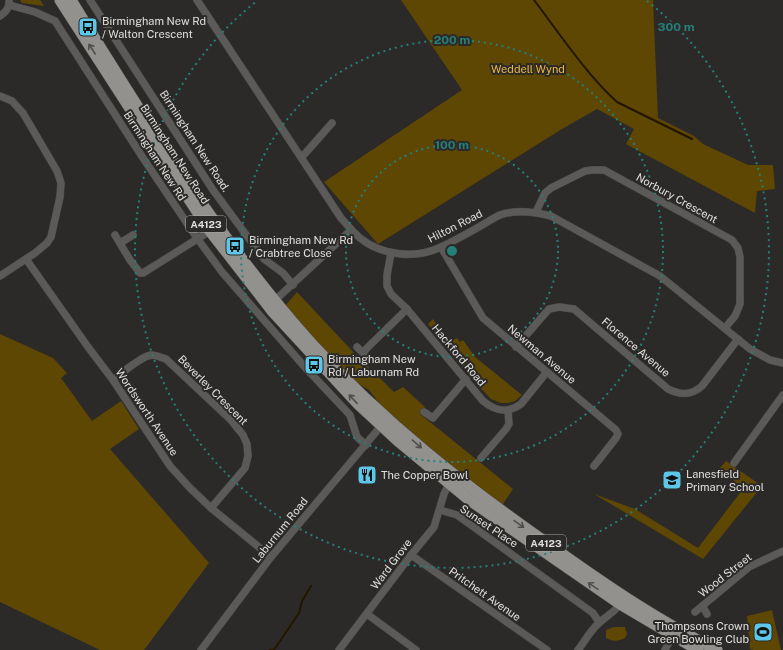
<svg xmlns="http://www.w3.org/2000/svg" width="783" height="650" viewBox="0 0 783 650" font-family="'Public Sans',sans-serif">
  <style>
    .green { fill: #5e4603 }
    .lines { fill: none; stroke-linecap: round; stroke-linejoin: round }
    .stream { stroke: #221600; stroke-width: 2 }
    .minor-casing { stroke: #494745; stroke-width: 8 }
    .trunk-casing { stroke: #494745; stroke-width: 12 }
    .minor { stroke: #5b5a58; stroke-width: 7 }
    .trunk { stroke: #93918e; stroke-width: 11 }
    .oneway { stroke: #504e4c }
    .ring { fill: none; stroke: #248079; stroke-width: 2; stroke-dasharray: 2 4 }
    .labels { text-anchor: middle; dominant-baseline: central; stroke-width: 4; stroke-linejoin: round; paint-order: stroke }
    .shield { fill: #2c2a28; stroke: #aaa9a7; stroke-width: 1 }
    .shield-label { font-size: 10px; font-weight: bold; fill: #e0dfdd }
    .poi-label { font-size: 11px; fill: #e0dfdd; stroke: #2c2a28; text-anchor: start }
    .park-label { font-size: 11px; fill: #efbb42; stroke: #2c2a28 }
    .street-label { font-size: 11px; fill: #e0dfdd; stroke: #2c2a28 }
    .centre { fill: #248079; stroke: #2c2a28; stroke-width: 2 }
    .ring-label { font-size: 12px; text-anchor: middle; font-weight: bold; fill: #248079; stroke: #2c2a28; stroke-width: 4; stroke-linejoin: round; paint-order: stroke }
  </style>
  <rect width="100%" height="100%" fill="#2c2a28"/>
  <g class="green">
    <polygon points="20,0 40,0 44,6 22,3"/>
    <polygon points="401,0 653,0 658,118 694,136 703,144 748,165 773,165 775,189 757,191 755,213 626,144 634,129 597,109 562,129 378,244 324,182 462,90"/>
    <polygon points="297,292 355,354 394,392 403,387 425,407 420,414 513,489 501,507 386,412 369,390 356,382 323,349 285,306"/>
    <polygon points="433,319 448,343 457,338 460,342 463,340 475,357 522,395 515,401 508,403 501,403 491,399 474,381 428,324"/>
    <polygon points="0,334 53,358 67,373 61,378 92,421 121,401 139,429 110,449 209,563 144,650 100,650 0,602"/>
    <polygon points="726,461 762,486 703,559 594,494 635,509 698,548 743,489 720,468"/>
    <polygon points="772,610 781,650 754,650 750,649 747,616"/>
    <path d="M 614,627 L 625,627 L 627,634 L 625,638 C 619,641 613,642 606,638 L 606,630 Z"/>
  </g>
  <g class="lines">
    <g class="stream">
      <path d="M 534,0 C 559,33 587,75 617,102 L 692,139"/>
      <polyline points="270,650 274,650 276,647 299,613 302,601 311,586"/>
    </g>
    <defs>
      <g id="minor">
        <polyline points="90,0 213,190 264,259 283,273 293,285"/>
        <path d="M 197,0 L 341,218 C 347,225 353,232 360,238 C 382,256 416,259 441,247 C 456,240 470,232 484,224 C 489,221 495,217 500,215 C 517,209 535,212 551,216 L 660,276 L 750,349 L 770,360 L 783,363"/>
        <polyline points="9,5 35,12 55,21 143,158 197,238 222,272 303,365 350,415 357,437 366,445"/>
        <path d="M 0,16 C 6,12 10,7 9,0"/>
        <polyline points="0,96 12,101 23,113 57,171 61,183 60,197 51,237 47,243 35,253 0,276"/>
        <polyline points="302,157 332,123"/>
        <polyline points="536,212 545,193 551,188 585,171 592,170 604,170 732,240 738,248 740,257 740,304 735,316 725,328"/>
        <polyline points="115,235 130,260 140,273 143,273 210,231"/>
        <polyline points="120,243 133,235"/>
        <polyline points="441,247 483,318 616,430 618,434 616,438 594,466"/>
        <path d="M 391,253 L 387,275 L 387,286 L 391,294 L 407,309 L 483,401 C 495,411 507,414 521,404 L 546,373"/>
        <polyline points="26,259 88,347 113,380 170,466 190,488 211,508 271,557"/>
        <polyline points="272,303 351,230"/>
        <polyline points="357,347 368,358"/>
        <path d="M 516,347 L 549,309 L 559,307 L 574,309 L 668,389 C 680,395 691,396 702,386 L 738,339"/>
        <polyline points="363,352 407,309"/>
        <path d="M 113,380 C 122,373 140,357 151,355 C 156,355 162,358 166,359 L 231,420 L 243,435 L 247,444 L 248,456 L 245,468 L 211,508"/>
        <polyline points="424,412 433,418 466,379"/>
        <polyline points="481,458 506,429 509,424 508,410"/>
        <polyline points="734,463 783,395"/>
        <polyline points="440,510 457,515 593,613 599,622"/>
        <polyline points="411,555 547,650"/>
        <polyline points="703,607 707,614"/>
        <polyline points="695,612 749,567 783,551"/>
        <polyline points="367,614 416,650"/>
        <polyline points="201,650 271,557 381,426"/>
        <polyline points="339,650 411,555 434,527 444,494 449,484"/>
        <path d="M 578,650 C 585,641 590,631 598,624 C 607,615 612,615 620,604"/>
        <polyline points="665,650 672,636"/>
      </g>
      <g id="trunk">
        <polyline points="60,0 171,172 210,231 273,312 358,404 398,441 468,499 620,604 698,650"/>
        <path d="M 71,0 C 144,118 219,241 312,344 C 383,422 465,486 551,546 C 604,584 658,621 717,650"/>
      </g>
    </defs>
    <use href="#minor" class="minor-casing"/>
    <use href="#trunk" class="trunk-casing"/>
    <use href="#minor" class="minor"/>
    <use href="#trunk" class="trunk"/>
  </g>
  <defs><path id="oneway-shaft" d="M-6 0H5M1.5-3L5.5 0L1.5 3" fill="none" stroke-width="1.6" stroke-linecap="round" stroke-linejoin="round"/></defs>
  <g class="oneway">
    <use href="#oneway-shaft" transform="translate(92 49) rotate(-123)"/>
    <use href="#oneway-shaft" transform="translate(353 399) rotate(-133)"/>
    <use href="#oneway-shaft" transform="translate(417 444) rotate(41)"/>
    <use href="#oneway-shaft" transform="translate(519 524) rotate(35)"/>
    <use href="#oneway-shaft" transform="translate(593 586) rotate(-146)"/>
  </g>
  <g class="ring">
    <circle cx="452" cy="251" r="106"/>
    <circle cx="452" cy="251" r="211"/>
    <path d="M647 1A317 317 0 1 1 257 1"/>
  </g>
  <defs>
    <symbol id="bus-square" viewBox="-11 -11 22 22"><rect x="-9" y="-9" width="18" height="18" rx="4" fill="#5dc7e8" stroke="#2c2a28"/><path d="M-5-6H5V4H4V6H2V4H-2V6H-4V4H-5ZM-3.5-4V0h7V-4ZM-3.5 1.2v1.5H-2V1.2ZM2 1.2v1.5H3.5V1.2Z" fill="#111"/></symbol>
    <symbol id="restaurant-square" viewBox="-11 -11 22 22"><rect x="-9" y="-9" width="18" height="18" rx="4" fill="#5dc7e8" stroke="#2c2a28"/><path d="M-5-6h1v4h1v-4h1v4h1v-4h1v5L-1.5 .5V6h-2V.5L-5-1ZM5-6V6H3V1.5H1.5Q1.5-4 5-6Z" fill="#111"/></symbol>
    <symbol id="school-square" viewBox="-11 -11 22 22"><rect x="-9" y="-9" width="18" height="18" rx="4" fill="#5dc7e8" stroke="#2c2a28"/><path d="M0-5L7-2L0 1L-7-2ZM-4 1L0 2.5L4 1V4Q0 6-4 4Z" fill="#111"/></symbol>
    <symbol id="stadium-square" viewBox="-11 -11 22 22"><rect x="-9" y="-9" width="18" height="18" rx="4" fill="#5dc7e8" stroke="#2c2a28"/><path d="M0-5a6.5 5 0 1 0 0 10a6.5 5 0 1 0 0-10ZM-3.5-1.8h7v3.6h-7Z" fill="#111"/></symbol>
  </defs>
  <g fill-rule="evenodd">
    <use href="#bus-square" x="77" y="16" width="22" height="22"/>
    <use href="#bus-square" x="224" y="235" width="22" height="22"/>
    <use href="#bus-square" x="303" y="354" width="22" height="22"/>
    <use href="#restaurant-square" x="356" y="464" width="22" height="22"/>
    <use href="#school-square" x="661" y="469" width="22" height="22"/>
    <use href="#stadium-square" x="752" y="621" width="22" height="22"/>
  </g>
  <g class="labels">
    <g class="shield">
      <rect x="186" y="216" width="40" height="16" rx="3"/>
      <rect x="526" y="535" width="40" height="16" rx="3"/>
    </g>
    <g class="shield-label">
      <text x="206" y="224">A4123</text>
      <text x="546" y="543">A4123</text>
    </g>
    <g class="poi-label">
      <text x="102" y="21">Birmingham New Rd<tspan x="102" dy="13">/ Walton Crescent</tspan></text>
      <text x="249" y="240">Birmingham New Rd<tspan x="249" dy="13">/ Crabtree Close</tspan></text>
      <text x="328" y="359">Birmingham New<tspan x="328" dy="13">Rd / Laburnam Rd</tspan></text>
      <text x="686" y="474">Lanesfield<tspan x="686" dy="13">Primary School</tspan></text>
      <text x="381" y="475">The Copper Bowl</text>
      <text x="749" y="626" text-anchor="end">Thompsons Crown<tspan x="749" dy="13">Green Bowling Club</tspan></text>
    </g>
    <g class="park-label">
      <text x="528" y="69">Weddell Wynd</text>
    </g>
    <g class="street-label">
      <text transform="translate(195 141) rotate(57)">Birmingham New Road.</text>
      <text transform="translate(175 154) rotate(57)">Birmingham New Road</text>
      <text transform="translate(155 156) rotate(57)">Birmingham New Rd</text>
      <text transform="translate(677 198) rotate(29)">Norbury Crescent</text>
      <text transform="translate(455 226) rotate(-27)">Hilton Road</text>
      <text transform="translate(636 347) rotate(40)">Florence Avenue</text>
      <text transform="translate(542 354) rotate(40)">Newman Avenue</text>
      <text transform="translate(459 355) rotate(50)">Hackford Road</text>
      <text transform="translate(213 390) rotate(45)">Beverley Crescent</text>
      <text transform="translate(147 412) rotate(56)">Wordsworth Avenue</text>
      <text transform="translate(489 526) rotate(34)">Sunset Place</text>
      <text transform="translate(280 530) rotate(-51)">Laburnum Road</text>
      <text transform="translate(391 564) rotate(-53)">Ward Grove</text>
      <text transform="translate(725 575) rotate(-38)">Wood Street</text>
      <text transform="translate(485 594) rotate(35)">Pritchett Avenue</text>
    </g>
  </g>
  <circle cx="452" cy="251" r="6" class="centre"/>
  <g class="ring-label">
    <text x="676" y="31">300 m</text>
    <text x="452" y="44">200 m</text>
    <text x="452" y="149">100 m</text>
  </g>
</svg>
